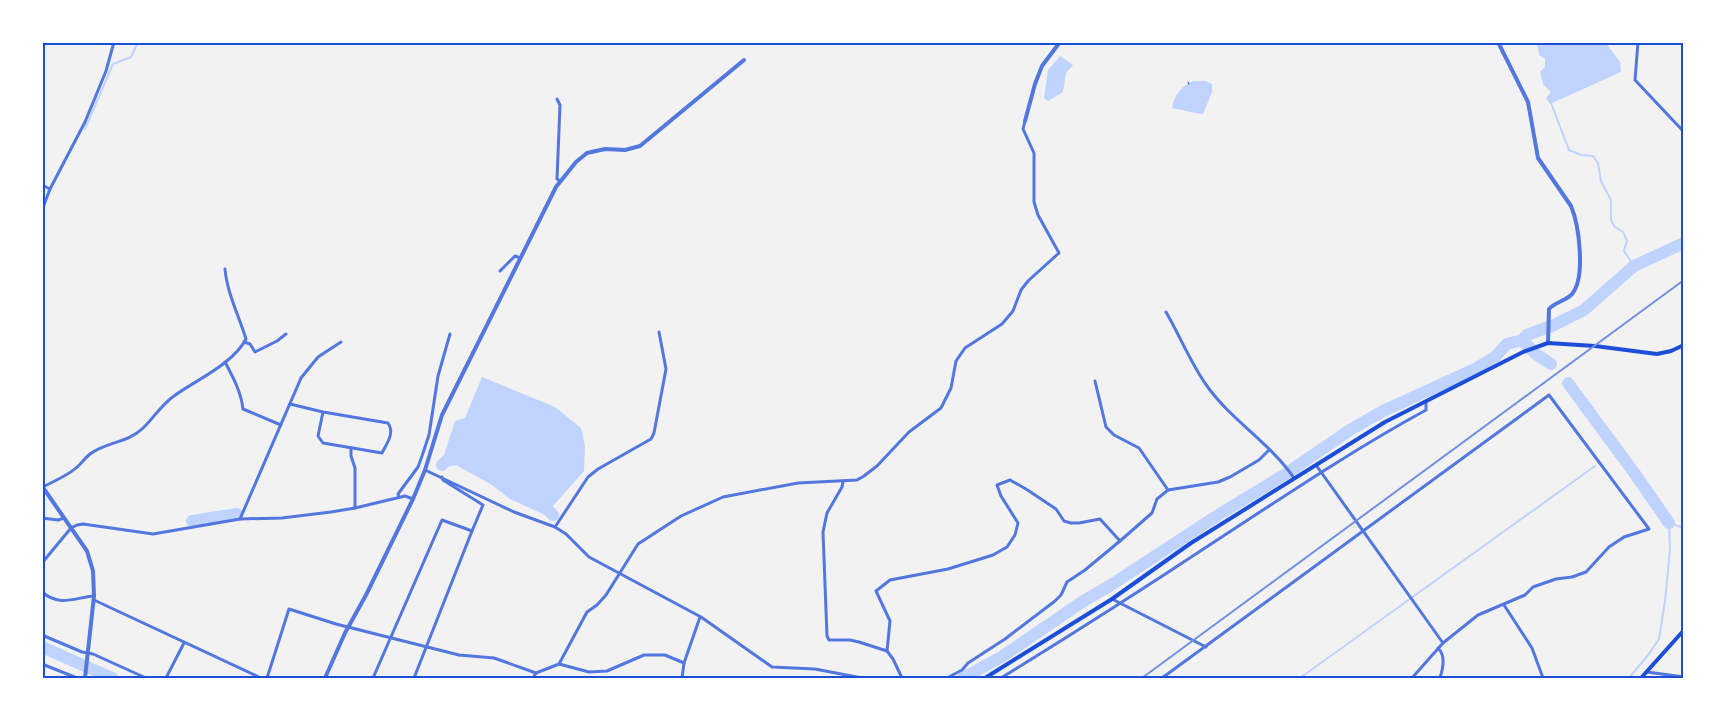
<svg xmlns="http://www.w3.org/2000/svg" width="1726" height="721" viewBox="0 0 1726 721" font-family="'Space Grotesk',sans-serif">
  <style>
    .water { fill: #bfd3fe }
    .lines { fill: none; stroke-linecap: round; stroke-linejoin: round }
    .stream { stroke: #bfd3fe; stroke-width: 2 }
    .river { stroke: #bfd3fe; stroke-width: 12 }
    .path { stroke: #1d4ed8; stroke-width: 1 }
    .minor { stroke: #5277de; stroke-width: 3 }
    .tertiary { stroke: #5277de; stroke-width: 4 }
    .secondary { stroke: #1d4ed8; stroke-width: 4 }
    .rail { stroke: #7290e2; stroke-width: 2 }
    .neatline { fill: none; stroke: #1d4ed8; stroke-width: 2 }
  </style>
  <rect width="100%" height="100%" fill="#f2f2f2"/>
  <g class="water">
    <polygon points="1537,43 1606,43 1620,62 1621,72 1550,104 1546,98 1551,92 1543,84 1540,72 1545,67 1545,59 1539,55"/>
    <polygon points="1060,56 1073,65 1066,73 1063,92 1048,101 1044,98 1048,70"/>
    <path d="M 1193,81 L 1206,81 L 1212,84 L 1212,92 L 1203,114 L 1201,114 L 1172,108 C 1174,96 1181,86 1193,81 Z"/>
    <polygon points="482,377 555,407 581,428 585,446 584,471 545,515 510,499 492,485 447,460 444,455 455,421 465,418"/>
  </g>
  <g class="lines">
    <g class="stream">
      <polyline points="1551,103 1569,150 1581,155 1593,156 1598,163 1601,181 1611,200 1611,219 1614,226 1623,232 1627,241 1624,251 1634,266"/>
      <polyline points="85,129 113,64 131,57 138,42"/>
      <polyline points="1300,678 1595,466"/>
      <polyline points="1629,678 1649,654 1659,639 1665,601 1670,549 1669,523 1684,528"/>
    </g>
    <g class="river">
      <polyline points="1522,340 1536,354 1551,364"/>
      <polyline points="1568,383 1635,474 1669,523"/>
      <polyline points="442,465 447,460 464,459"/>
      <polyline points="538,499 553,515"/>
      <polyline points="192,521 237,514"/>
      <polyline points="42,647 112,678"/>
      <polyline points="963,678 1003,656 1082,602 1111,585 1215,517 1287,473 1350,430 1383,411 1475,369 1496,356 1507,344 1522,340 1527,335 1554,325 1584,310 1634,266 1684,243"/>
    </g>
    <polyline class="path" points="1188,82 1189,84"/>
    <g class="minor">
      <polyline points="1638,42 1635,80 1684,132"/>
      <polyline points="557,99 560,105 557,179 560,181"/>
      <polyline points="42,185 50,189"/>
      <polyline points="42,210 50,189 85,122 106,71 114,42"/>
      <polyline points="500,271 515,256 520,258"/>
      <path d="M 1166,312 C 1180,336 1191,364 1207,386 C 1232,421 1270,443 1294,478"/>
      <polyline points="244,342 250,344 255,352 277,341 286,334"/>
      <path d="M 225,362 C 233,377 241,392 243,409 L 281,425"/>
      <polyline points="1095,381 1106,427 1114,435 1139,448 1168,490"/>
      <path d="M 290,404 L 323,412 L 388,423 C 395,433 387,443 382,453 L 323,443 L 318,436 L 323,412"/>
      <polyline points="351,448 351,456 355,468 355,508"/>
      <polyline points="1316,465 1443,643"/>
      <polyline points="425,470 514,512 555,527 566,534 589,557 701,617 772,667 815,669 862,678"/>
      <polyline points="843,482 842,487 827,513 823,532 827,636 829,640 850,640 859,642 887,651"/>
      <path d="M 43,487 C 54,481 67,476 76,468 C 81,464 85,458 90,454 C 106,442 127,443 142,429 C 153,419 161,405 174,396 C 196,380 233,364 246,339 C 239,316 227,293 225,269"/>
      <polyline points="399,497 398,494 418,467 422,456 429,435 438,376 450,334"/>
      <polyline points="42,518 58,520 64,518"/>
      <polyline points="240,519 301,378 318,357 341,342"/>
      <polyline points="555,527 588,477 598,469 651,439 654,433 666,369 659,332"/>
      <polyline points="42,563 71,528 77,525 83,524 153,534 240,519 282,518 331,512 355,508 405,496 413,499"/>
      <path d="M 42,592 C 60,607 73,598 94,596"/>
      <polyline points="1112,599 1206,647"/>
      <polyline points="94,600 261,678"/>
      <polyline points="1504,605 1532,648 1543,678"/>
      <polyline points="42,635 82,652 93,654 146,678"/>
      <path d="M 1438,648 C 1446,656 1443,668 1440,678"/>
      <polyline points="42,664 77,678"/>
      <polyline points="559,664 587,612 597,605 606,595 638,544 681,516 723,497 798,483 857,480 864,476 877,466 909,432 941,408 951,388 956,361 965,348 1002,324 1013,311 1021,290 1028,281 1059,253 1038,215 1034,202 1034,153 1023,129 1025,121"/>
      <polyline points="1647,672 1684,677"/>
      <polyline points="166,678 184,643"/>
      <polyline points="267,678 289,609 336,624 459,655 494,658 536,673"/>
      <polyline points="373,678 442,520 472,531 483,505 443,480 442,477"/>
      <polyline points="414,678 472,531"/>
      <polyline points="533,678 536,673 559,664 589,672 607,671 644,655 665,655 684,663"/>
      <polyline points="682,678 684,663 700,617"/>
      <polyline points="902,678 893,659 887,651 890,621 876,591 890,580 948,569 993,555 1007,547 1015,535 1018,523 1001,496 997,485 1010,480 1026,489 1056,509 1064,521 1071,523 1079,523 1100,519 1120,541 1152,513 1157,499 1168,490 1218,482 1230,477 1259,460 1269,450"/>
      <polyline points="947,678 962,670 968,663 1005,639 1055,601 1061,595 1067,582 1085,570 1120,541"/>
      <path d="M 1001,678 C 1071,635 1140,591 1208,546 C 1280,499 1351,451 1426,410 L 1426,401"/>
      <polyline points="1162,678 1549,395 1649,529 1624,537 1609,547 1586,572 1572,577 1556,579 1533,587 1525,595 1478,615 1443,643 1412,678"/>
    </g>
    <g class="tertiary">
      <path d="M 1498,42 L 1528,102 L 1538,158 L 1571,206 C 1579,225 1586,277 1572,294 C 1566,301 1555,302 1549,309 L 1548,343"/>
      <polyline points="1025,121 1035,84 1042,66 1060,42"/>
      <polyline points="42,486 87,551 93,571 94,596 85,678"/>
      <polyline points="325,678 345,633 366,595 413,499 425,470 442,415 556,187 576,162 587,153 605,149 625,150 640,146 744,60"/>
    </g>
    <g class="secondary">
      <polyline points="985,678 1112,599 1191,543 1385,422 1523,352 1548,343 1595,346 1657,354 1671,351 1684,345"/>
      <polyline points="1641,678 1684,630"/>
    </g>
    <polyline class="rail" points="1142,678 1684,280"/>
  </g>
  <rect width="1726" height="721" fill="none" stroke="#ffffff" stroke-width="88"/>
  <rect x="44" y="44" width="1638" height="633" class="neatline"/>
</svg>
